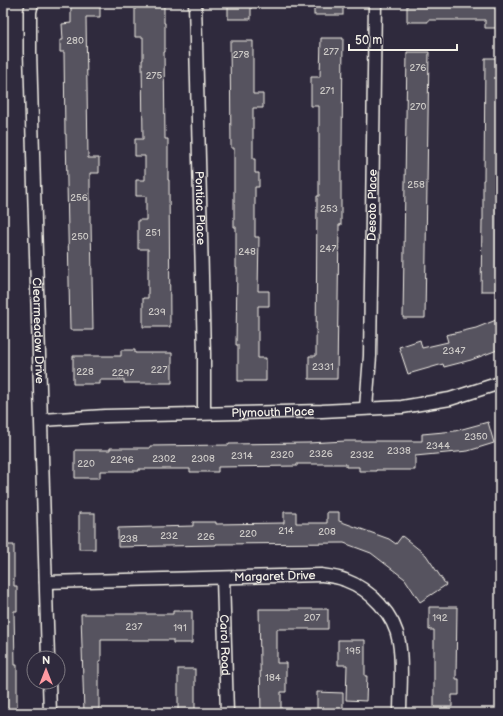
<svg xmlns="http://www.w3.org/2000/svg" width="503" height="716" viewBox="0 0 503 716" font-family="'Balsamiq Sans',sans-serif">
  <style>
    .building { fill: #56525f; stroke: #f4f1e8 }
    .lines { fill: none; stroke-linecap: round; stroke-linejoin: round }
    .street-casing { stroke: #f4f1e8; stroke-width: 15 }
    .street { stroke: #2f2a3d; stroke-width: 12 }
    .labels { text-anchor: middle; dominant-baseline: central; stroke-width: 3; stroke-linejoin: round; paint-order: stroke }
    .number-label { font-size: 10px; fill: #ccc9c6 }
    .street-label { font-size: 12px; fill: #f4f1e8; stroke: #2f2a3d }
  </style>
  <rect width="100%" height="100%" fill="#2f2a3d"/>
  <filter id="ink" filterUnits="userSpaceOnUse"><feTurbulence type="fractalNoise" baseFrequency=".025" numOctaves="2"/><feDisplacementMap in="SourceGraphic" scale="8" xChannelSelector="R" yChannelSelector="G"/><feConvolveMatrix kernelMatrix="1 2 1 2 8 2 1 2 1" color-interpolation-filters="sRGB"/></filter>
  <g filter="url(#ink)">
    <g class="building">
      <polygon points="71,3 100,3 100,17 86,17 88,158 99,158 99,173 90,173 90,223 91,223 93,330 70,330 66,134 65,134 64,52 60,52 60,40 63,40 62,24 71,23"/>
      <polygon points="135,3 164,3 164,23 165,23 165,52 164,52 165,139 168,139 168,180 169,180 170,327 143,327 143,298 148,298 148,249 138,249 138,220 146,220 146,196 136,196 136,180 145,180 145,156 135,156 135,139 143,139 142,60 143,60 143,37 135,37"/>
      <rect x="228" y="3" width="23" height="16"/>
      <rect x="314" y="3" width="29" height="12"/>
      <polygon points="407,3 500,3 500,28 485,28 485,20 428,20 428,22 407,22"/>
      <polygon points="321,38 343,38 342,146 341,146 341,225 339,225 337,379 309,379 309,356 316,356 317,196 319,196 319,106 311,106 311,77 320,77"/>
      <polygon points="230,41 253,41 253,94 263,94 263,108 253,108 253,159 255,159 255,173 259,173 259,187 255,187 255,237 259,237 258,291 269,291 269,306 258,306 258,358 266,358 266,381 238,381 238,345 236,345 237,268 236,268 236,227 234,227 234,148 231,148"/>
      <polygon points="407,52 429,52 425,318 403,318"/>
      <polygon points="485,58 500,58 500,291 481,291 482,220 483,220 483,180 484,180"/>
      <polygon points="496,320 500,329 500,349 471,360 444,367 443,364 408,374 399,347 420,340 422,348 448,342 446,335 476,328"/>
      <polygon points="121,350 135,350 135,353 172,353 172,383 124,383 124,380 100,380 100,384 73,384 73,356 121,356"/>
      <polygon points="488,422 494,443 468,451 415,456 415,470 376,470 376,471 359,471 359,467 346,467 346,464 297,464 297,466 218,467 218,472 190,472 190,469 139,469 139,471 100,471 100,478 75,478 75,450 110,450 110,448 150,448 150,446 229,445 229,444 308,443 346,441 422,441 422,434 455,431"/>
      <polygon points="284,512 296,512 296,523 327,523 327,512 339,512 339,521 389,539 396,544 402,536 426,555 446,585 420,602 405,579 371,553 344,543 216,544 216,545 118,547 118,528 193,526 193,522 216,522 216,524 284,523"/>
      <rect x="79" y="513" width="16" height="36"/>
      <polygon points="3,545 14,545 14,586 17,586 17,611 14,611 15,665 17,665 17,713 3,713"/>
      <polygon points="429,607 457,607 456,679 459,679 459,695 452,695 452,707 434,707 434,630 429,630"/>
      <polygon points="259,609 328,609 328,629 277,629 277,663 286,663 286,692 281,692 281,713 261,713"/>
      <polygon points="173,611 192,611 192,643 173,643 173,640 101,640 101,661 99,661 99,713 84,713 81,614 173,614"/>
      <polygon points="338,640 365,640 365,676 367,676 366,701 346,700 347,665 338,665"/>
      <rect x="178" y="669" width="17" height="44"/>
      <polygon points="317,692 343,693 343,710 317,709"/>
    </g>
    <g class="lines">
      <defs>
        <g id="street">
          <path id="s1" d="M 32,3 L 30,12 L 30,52 L 48,658"/>
          <path id="s2" d="M 195,3 L 204,354 L 204,413"/>
          <path id="s3" d="M 366,408 L 370,356 L 375,3"/>
          <path id="s4" d="M 42,420 L 105,416 L 322,411 L 402,407 L 450,399 L 500,383"/>
          <path id="s5" d="M 223,578 L 227,713"/>
          <path id="s6" d="M 46,582 L 321,575 C 329,576 338,577 345,580 C 370,589 395,615 399,642 C 403,665 400,690 400,713"/>
          <polyline points="49,682 50,713"/>
        </g>
      </defs>
      <use href="#street" class="street-casing"/>
      <use href="#street" class="street"/>
    </g>
  </g>
  <g class="labels">
    <g class="number-label">
      <text x="75" y="41">280</text>
      <text x="331" y="52">277</text>
      <text x="241" y="55">278</text>
      <text x="418" y="68">276</text>
      <text x="154" y="76">275</text>
      <text x="327" y="91">271</text>
      <text x="418" y="107">270</text>
      <text x="416" y="185">258</text>
      <text x="79" y="198">256</text>
      <text x="329" y="209">253</text>
      <text x="153" y="233">251</text>
      <text x="80" y="237">250</text>
      <text x="328" y="249">247</text>
      <text x="247" y="252">248</text>
      <text x="157" y="312">239</text>
      <text x="454" y="351">2347</text>
      <text x="323" y="367">2331</text>
      <text x="159" y="370">227</text>
      <text x="85" y="372">228</text>
      <text x="123" y="373">2297</text>
      <text x="476" y="437">2350</text>
      <text x="438" y="446">2344</text>
      <text x="399" y="451">2338</text>
      <text x="321" y="454">2326</text>
      <text x="282" y="455">2320</text>
      <text x="362" y="455">2332</text>
      <text x="242" y="456">2314</text>
      <text x="164" y="459">2302</text>
      <text x="203" y="459">2308</text>
      <text x="122" y="460">2296</text>
      <text x="86" y="464">220</text>
      <text x="286" y="531">214</text>
      <text x="327" y="532">208</text>
      <text x="248" y="534">220</text>
      <text x="169" y="536">232</text>
      <text x="206" y="537">226</text>
      <text x="129" y="539">238</text>
      <text x="312" y="618">207</text>
      <text x="440" y="618">192</text>
      <text x="134" y="627">237</text>
      <text x="180" y="628">191</text>
      <text x="353" y="651">195</text>
      <text x="273" y="678">184</text>
    </g>
    <g class="street-label">
      <text stroke="none"><textPath href="#s3" startOffset="203">Desoto Place</textPath></text>
      <text stroke="none"><textPath href="#s2" startOffset="205">Pontiac Place</textPath></text>
      <text stroke="none"><textPath href="#s1" startOffset="328">Clearmeadow Drive</textPath></text>
      <text stroke="none"><textPath href="#s4" startOffset="231">Plymouth Place</textPath></text>
      <text stroke="none"><textPath href="#s6" startOffset="229">Margaret Drive</textPath></text>
      <text stroke="none"><textPath href="#s5" startOffset="67">Carol Road</textPath></text>
    </g>
  </g>
  <rect width="503" height="716" fill="none" stroke="#2f2a3d" stroke-width="16"/>
  <rect x="8" y="8" width="487" height="700" fill="none" stroke="#f4f1e8" stroke-width="1.5" filter="url(#ink)"/>
  <g transform="translate(46 670)"><circle r="19" fill="#2f2a3d" stroke="#7e7a81"/>
  <path d="M0-3L7 15L0 10L-7 15Z" fill="#ff9aa2"/>
  <text y="-6" font-size="11" font-weight="bold" text-anchor="middle" fill="#f4f1e8">N</text>
  </g>
  <path d="M349 44v6h108v-6" fill="none" stroke="#f4f1e8" stroke-width="2"/>
  <text x="355" y="44" font-size="12" fill="#f4f1e8" stroke="#2f2a3d" stroke-width="3" paint-order="stroke">50 m</text>
</svg>
